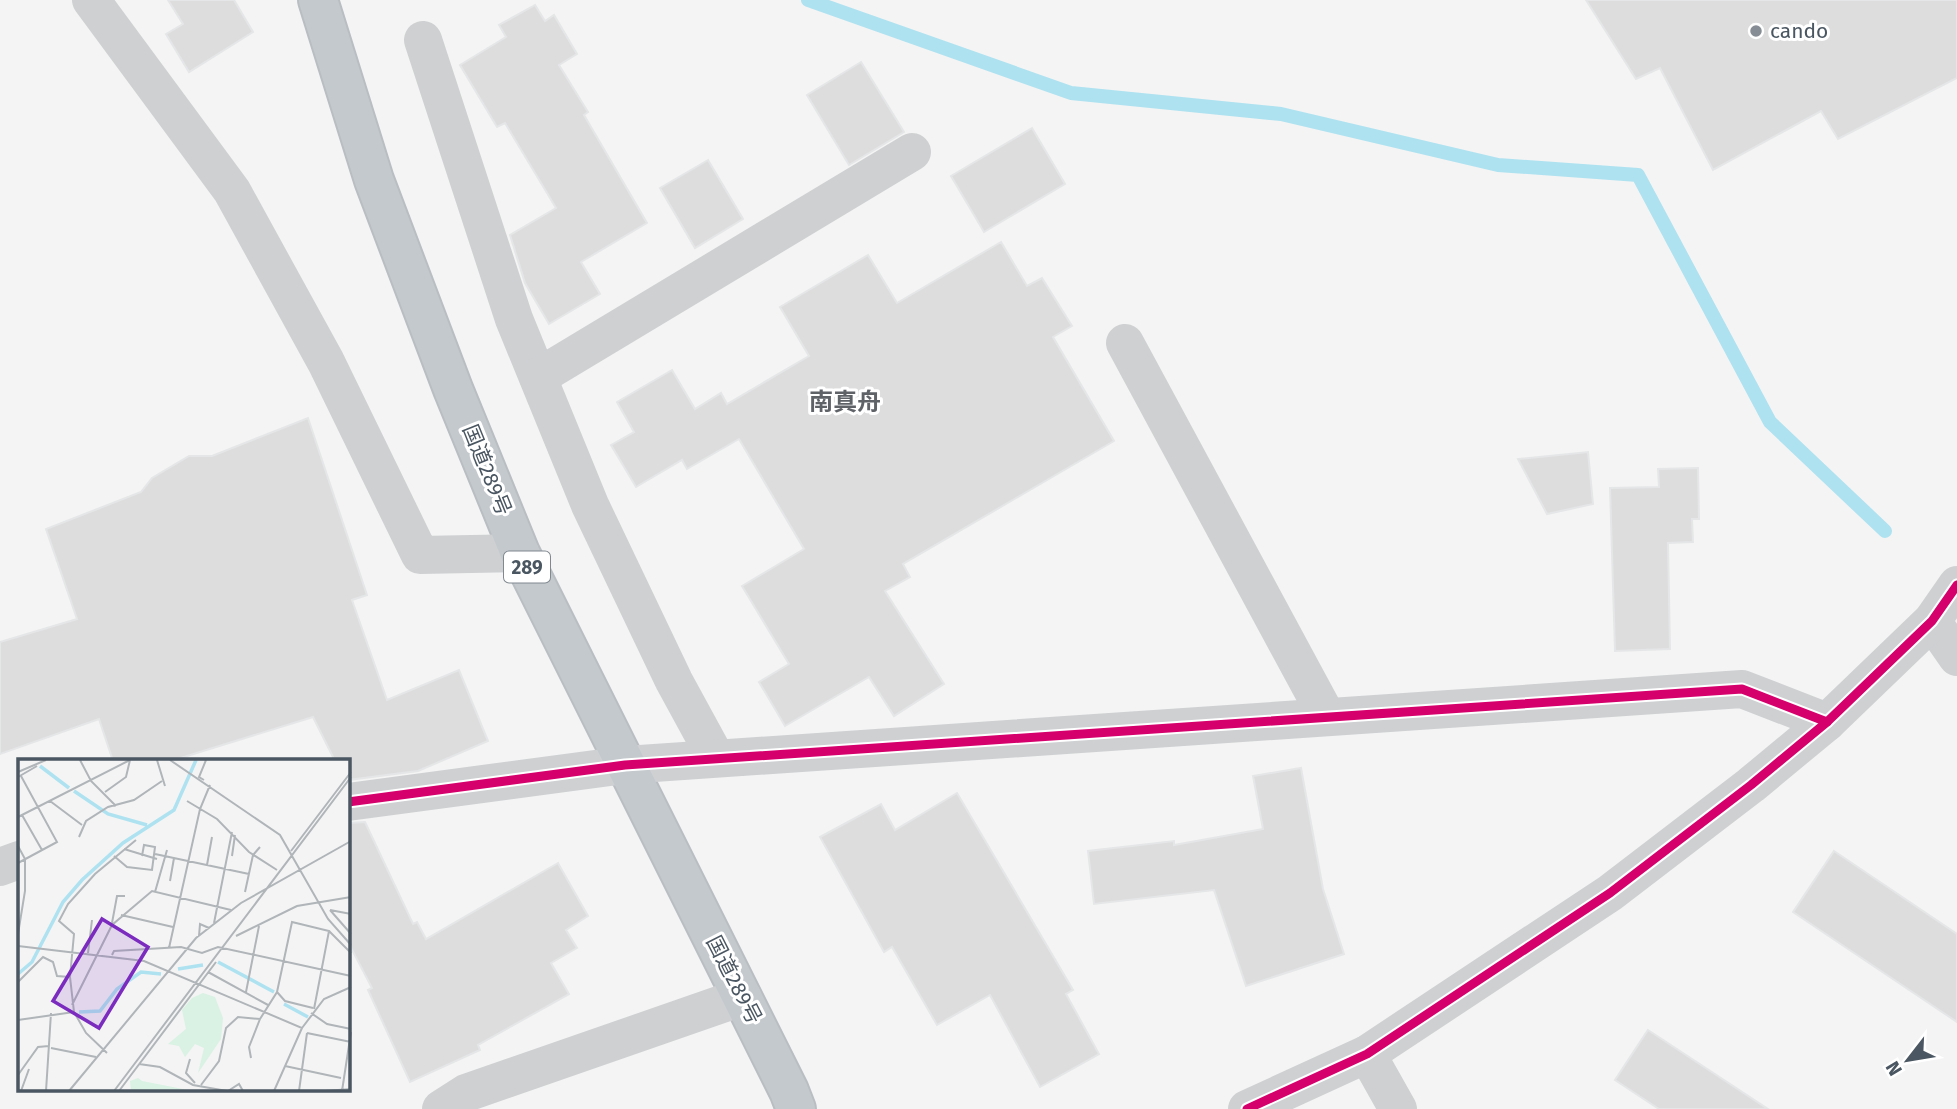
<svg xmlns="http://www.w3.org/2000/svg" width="1957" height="1109" viewBox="0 0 1957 1109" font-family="'Fira Sans','Noto Sans JP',sans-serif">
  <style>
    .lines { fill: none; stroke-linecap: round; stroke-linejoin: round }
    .stream { stroke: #aee2f0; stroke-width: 14 }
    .building { fill: #ddddde; stroke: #e5e6e7; stroke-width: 2 }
    .trunk-casing { stroke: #b9bec3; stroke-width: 42 }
    .minor { stroke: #ced0d2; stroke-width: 38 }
    .tertiary { stroke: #ced0d2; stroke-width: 38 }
    .trunk { stroke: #c4c9cd; stroke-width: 38 }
    .cycleway-casing { stroke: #fff; stroke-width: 13 }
    .cycleway { stroke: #d6006c; stroke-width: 9 }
    .poi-dot { fill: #868d94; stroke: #fff; stroke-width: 2.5 }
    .labels { text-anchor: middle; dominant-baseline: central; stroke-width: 6; stroke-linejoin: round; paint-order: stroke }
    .shield { fill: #fff; stroke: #808990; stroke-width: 2 }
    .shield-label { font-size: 19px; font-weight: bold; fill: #4a5661 }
    .poi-label { font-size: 21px; fill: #4a5661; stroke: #fff; text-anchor: start }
    .street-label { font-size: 21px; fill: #4a5661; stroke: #fff }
    .quarter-label { font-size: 24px; font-weight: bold; fill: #5f6368; stroke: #fff }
    .inset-river { fill: none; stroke: #aee2f0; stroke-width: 3.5 }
    .inset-road { fill: none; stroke: #b0b5b9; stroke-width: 2 }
    .view { fill: #7b2cbf; fill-opacity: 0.15; stroke: #7b2cbf; stroke-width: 3.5 }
    .inset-edge { fill: none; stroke: #4a5661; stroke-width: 3.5 }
  </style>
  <rect width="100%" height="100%" fill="#f4f4f4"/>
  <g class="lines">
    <polyline class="stream" points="808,0 1071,93 1281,114 1498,165 1638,175 1770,422 1885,531"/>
  </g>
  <g class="building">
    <polygon points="168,0 234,0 253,32 189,72 166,34 183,24"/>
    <polygon points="1586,0 1957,0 1957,78 1838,139 1821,111 1713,170 1660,68 1636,79"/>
    <polygon points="535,5 545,21 554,15 577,54 559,65 588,112 584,115 647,223 581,262 600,294 549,324 525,283 510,235 556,208 505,123 497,127 460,65 506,37 499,25"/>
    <polygon points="861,62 904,132 849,165 807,95"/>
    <polygon points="1032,128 1065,184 984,232 951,176"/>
    <polygon points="708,160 743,219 695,248 660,188"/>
    <polygon points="1001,242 1027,286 1042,278 1072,326 1053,337 1114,441 903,564 910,577 885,591 944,684 894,716 869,677 785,726 759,682 789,664 742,586 804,549 739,439 687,469 682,460 636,487 611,445 634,432 617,402 672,370 695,409 721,393 727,404 809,356 780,307 868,255 897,303"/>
    <polygon points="308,418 367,595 352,600 387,700 459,670 488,741 418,771 348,780 348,761 335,761 313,717 171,761 113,761 99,719 0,754 0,642 77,619 46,529 141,492 152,478 189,456 212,456"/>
    <polygon points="1588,452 1593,504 1547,514 1518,459"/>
    <polygon points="1698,468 1699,519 1692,519 1693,542 1668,543 1670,649 1615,651 1610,488 1659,487 1658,469"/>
    <polygon points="1301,768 1323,889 1344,954 1246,986 1214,890 1094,904 1088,851 1174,841 1174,845 1263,829 1253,776"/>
    <polygon points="957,793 1073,990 1066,994 1099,1054 1040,1087 990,995 937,1025 892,947 884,952 820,837 881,804 895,830"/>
    <polygon points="365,822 413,924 417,922 426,939 558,863 588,916 566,930 577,948 551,963 569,994 478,1045 480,1050 410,1082 368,990 372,988 348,942 348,823"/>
    <polygon points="1834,851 1957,934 1957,1022 1793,912"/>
    <polygon points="1648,1030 1768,1109 1659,1109 1615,1080"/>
  </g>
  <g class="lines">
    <defs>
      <polyline id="trunk" points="318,0 374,180 453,389 520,553 789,1091 796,1109"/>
    </defs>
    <use href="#trunk" class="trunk-casing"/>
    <g class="minor">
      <polyline points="91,0 232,191 326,362 420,555 520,553"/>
      <polyline points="423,40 514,319 590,505 674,681 716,758"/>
      <polyline points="1125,343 1327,717"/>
      <polyline points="538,377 912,152"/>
      <polyline points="1932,621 1957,657"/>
      <polyline points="348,802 625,765 1742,689 1827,722"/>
      <polyline points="0,867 19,860"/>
      <polyline points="1367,1054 1398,1109"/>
      <polyline points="441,1109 466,1093 742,997"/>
    </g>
    <polyline class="tertiary" points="1247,1109 1367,1054 1610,893 1751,785 1827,722 1932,621 1957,585"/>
    <use href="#trunk" class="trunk"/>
    <defs>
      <g id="cycleway">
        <polyline points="348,802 625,765 1742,689 1827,722"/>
        <polyline points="1247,1109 1367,1054 1610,893 1751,785 1827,722 1932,621 1957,585"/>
      </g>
    </defs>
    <use href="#cycleway" class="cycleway-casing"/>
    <use href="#cycleway" class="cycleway"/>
  </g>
  <circle class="poi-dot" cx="1756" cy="31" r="7"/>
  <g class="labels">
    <rect class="shield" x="504" y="551.5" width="46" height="31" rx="5"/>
    <g class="shield-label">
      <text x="527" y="567">289</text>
    </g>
    <g class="poi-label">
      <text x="1770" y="31">cando</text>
    </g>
    <g class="street-label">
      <text transform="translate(487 470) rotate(68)">国道289号</text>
      <text transform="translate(734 980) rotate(63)">国道289号</text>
    </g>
    <g class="quarter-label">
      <text x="845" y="402">南真舟</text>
    </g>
  </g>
  <g transform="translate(18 759)">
    <rect width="332" height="332" fill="#f4f4f4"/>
    <path d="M 185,234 L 197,238 L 205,259 L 203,280 L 180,314 L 186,289 L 177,285 L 167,298 L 161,287 L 150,285 L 168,270 L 164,251 L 174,239 ZM 120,319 L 124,322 L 175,332 L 113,332 L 112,322 Z" fill="#d9f2e3"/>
    <path class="inset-river" d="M 22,7 L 51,29M 56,32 L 90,55 L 129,66M 200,203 L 256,233M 160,210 L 185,206M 0,215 L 14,203 L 45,143 L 64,121 L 105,84 L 156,51 L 178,1M 266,245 L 290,258M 61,253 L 82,252 L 99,230 L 123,213 L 143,215"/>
    <path class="inset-road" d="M 62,1 L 73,22 L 98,47M 139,1 L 147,27M 152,1 L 262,76 L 310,160 L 333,186M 0,13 L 28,1M 0,18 L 19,7M 186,21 L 181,18 L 188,1M 87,33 L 108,18 L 112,1M 32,42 L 64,66M 169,42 L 199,60 L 231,93 L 259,111M 4,56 L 24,91M 0,58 L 112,1M 61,78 L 68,62 L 90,48 L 116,41 L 144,22M 0,87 L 7,100 L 7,132 L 0,175M 106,90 L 139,100M 273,92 L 333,13M 137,95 L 231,115M 96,97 L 109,108 L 134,111 L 137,88 L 126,86 L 124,97M 214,97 L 217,76M 0,104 L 39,83 L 3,17M 189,106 L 194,78M 152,122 L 156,99M 137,133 L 149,91M 227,133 L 235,96 L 242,88M 312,151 L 333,175M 312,151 L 333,155M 103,156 L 155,168M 94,164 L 99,137 L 107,137M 196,164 L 214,73M 311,172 L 333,194M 181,177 L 182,165 L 191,169M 218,177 L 279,147 L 333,138M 0,187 L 126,202 L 284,269 L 256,332M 151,189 L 182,50 L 192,26M 70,194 L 74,161M 94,196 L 96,192 L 163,188 L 184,194 L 200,188 L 333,217M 190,213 L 250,246M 0,223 L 25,198 L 35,203 L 39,217 L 52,218M 228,233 L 241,167M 259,233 L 267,242 L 295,249M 54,246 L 94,166 L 134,132 L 213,151M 293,254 L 309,265 L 333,270M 0,261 L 56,253M 284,269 L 306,240 L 333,228M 289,274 L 333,283M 33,289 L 78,298M 89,294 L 68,274 L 56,253 L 52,218 L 56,175 L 41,162 L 50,145 L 77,115 L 118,81M 233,299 L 231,288 L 242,260M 172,300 L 168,314 L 177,324M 121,305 L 142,308 L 175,326 L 209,332M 267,307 L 323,319M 0,316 L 20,288 L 31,287M 183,326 L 201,302 L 208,269 L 220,258 L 242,260 L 259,233 L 274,163 L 311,172 L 296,250M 3,332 L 11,310M 28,332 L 33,254M 51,332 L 178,179 L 223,144 L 333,82M 96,332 L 333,18M 101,332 L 198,203M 210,332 L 221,325 L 225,332M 281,332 L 289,274M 307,332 L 333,330M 324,332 L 333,273"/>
    <path class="view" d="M 84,160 L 130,188 L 81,269 L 35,242 Z"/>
    <rect width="332" height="332" class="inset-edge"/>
  </g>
  <g transform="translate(1908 1060) rotate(239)" stroke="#ffffff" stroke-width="5" paint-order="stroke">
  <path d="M0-5L12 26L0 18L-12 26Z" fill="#4a5661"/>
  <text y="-10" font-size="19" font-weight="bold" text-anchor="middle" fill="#4a5661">N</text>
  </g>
</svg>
